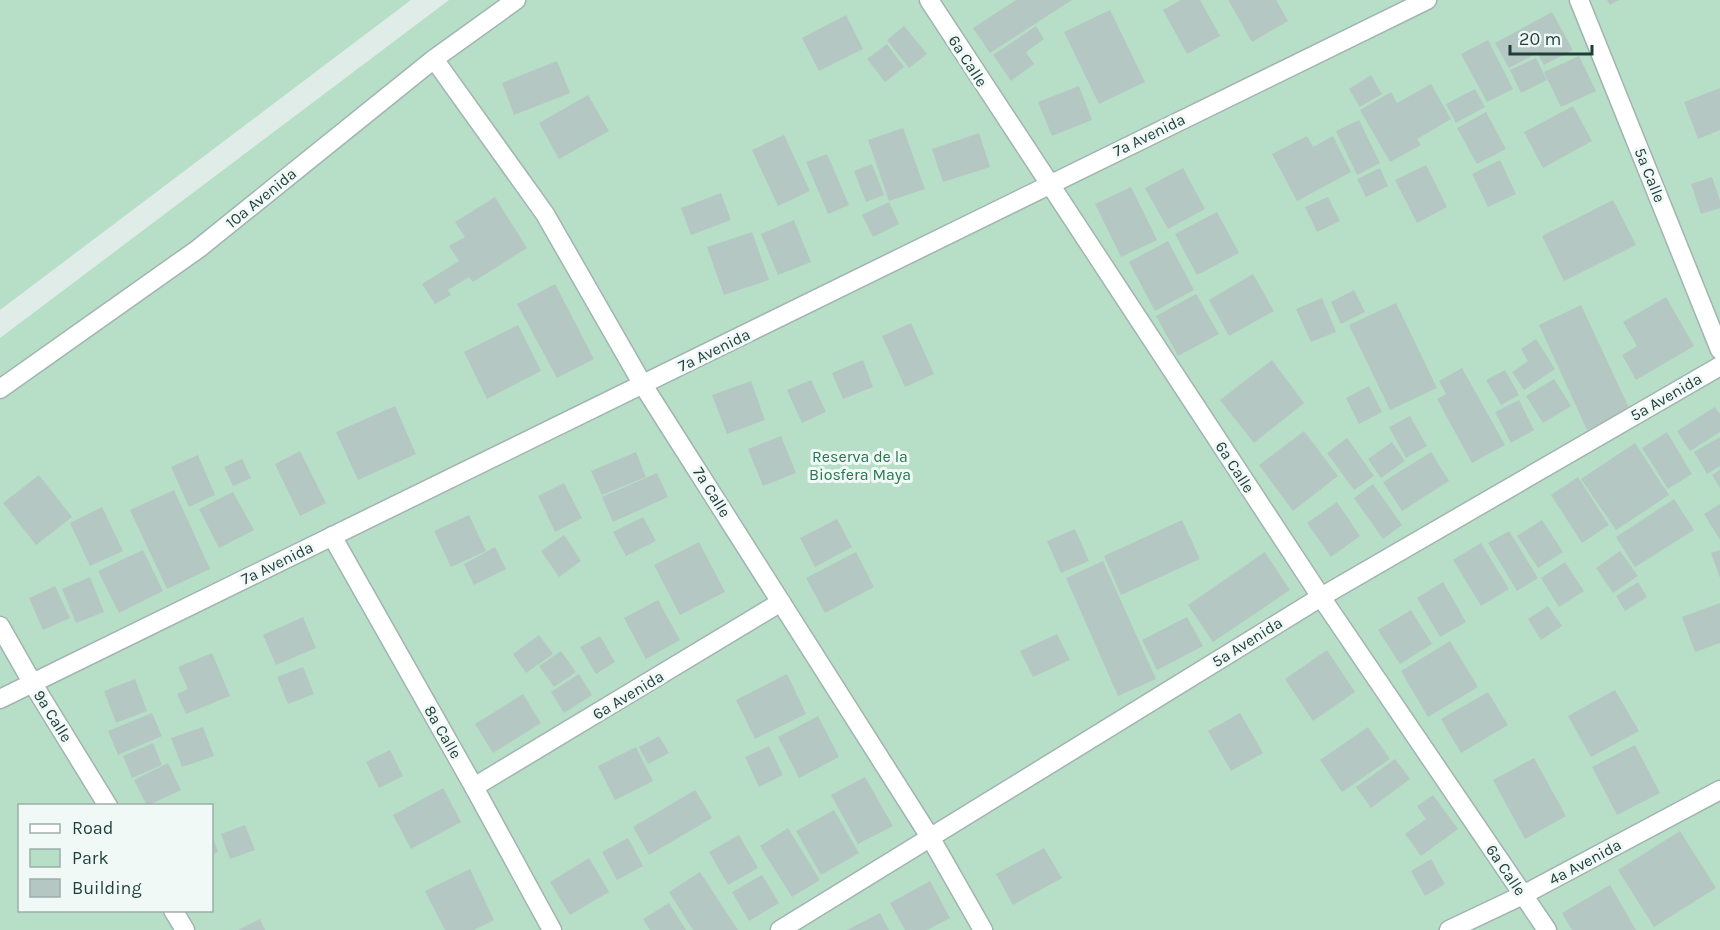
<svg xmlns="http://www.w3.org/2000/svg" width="1720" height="930" viewBox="0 0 1720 930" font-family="Karla,sans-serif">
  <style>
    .green { fill: #b7dfc7; fill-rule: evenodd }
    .building { fill: #b5c7c2 }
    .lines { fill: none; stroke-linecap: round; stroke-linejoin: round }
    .minor-casing { stroke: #a2b4b0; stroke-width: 21 }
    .tertiary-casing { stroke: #a2b4b0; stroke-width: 21 }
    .minor { stroke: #fff; stroke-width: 18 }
    .tertiary { stroke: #fff; stroke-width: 18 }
    .labels { text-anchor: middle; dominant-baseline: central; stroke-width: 6; stroke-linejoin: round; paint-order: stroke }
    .street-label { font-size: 16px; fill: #1f3e3a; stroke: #f1f9f6 }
    .park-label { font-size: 16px; fill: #267851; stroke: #f1f9f6 }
  </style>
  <rect width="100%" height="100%" fill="#e0ece8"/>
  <g class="green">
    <polygon points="0,0 411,0 0,310"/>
    <path d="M 449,0 L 1720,0 L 1720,930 L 0,930 L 0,338 ZM 20,806 L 212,806 L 212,910 L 20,910 Z"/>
  </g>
  <g class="building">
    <polygon points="1016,0 1072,0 990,53 973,28"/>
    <polygon points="1181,0 1200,0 1220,36 1187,54 1163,10"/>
    <polygon points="1228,0 1276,0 1288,21 1252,42"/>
    <polygon points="1607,0 1619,0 1610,5"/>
    <polygon points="1110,10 1145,82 1099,104 1064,32"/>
    <polygon points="1552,12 1573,50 1544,65 1537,53 1509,68 1495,43"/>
    <polygon points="846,15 863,49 819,71 802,38"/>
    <polygon points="904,26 927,54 909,68 887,40"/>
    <polygon points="1036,26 1044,39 1026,52 1034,64 1011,81 993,55"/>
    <polygon points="1488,40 1513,89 1487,102 1461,54"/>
    <polygon points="887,44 904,67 885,82 867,59"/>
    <polygon points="1579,56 1596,91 1561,107 1544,72"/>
    <polygon points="1536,58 1547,80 1521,93 1510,70"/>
    <polygon points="557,61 570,93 514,115 502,83"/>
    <polygon points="1371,75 1382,94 1360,107 1349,89"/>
    <polygon points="1431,84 1451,119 1417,139 1421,145 1390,162 1360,110 1391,92 1397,103"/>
    <polygon points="1079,86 1092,120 1052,136 1038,102"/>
    <polygon points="1720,88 1720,130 1698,139 1684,102"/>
    <polygon points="1475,89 1485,107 1456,123 1446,104"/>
    <polygon points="588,95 609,131 559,159 539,123"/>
    <polygon points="1573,106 1592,141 1543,168 1524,132"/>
    <polygon points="1486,112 1506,149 1477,164 1457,128"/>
    <polygon points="1359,120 1380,163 1357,175 1336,131"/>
    <polygon points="903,128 925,189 889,201 868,140"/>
    <polygon points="979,133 990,167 943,182 932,149"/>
    <polygon points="784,135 810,191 778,206 752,150"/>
    <polygon points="1307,136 1313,147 1333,136 1351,172 1297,201 1272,154"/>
    <polygon points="827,154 849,205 828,214 806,162"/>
    <polygon points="1500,160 1516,194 1488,207 1472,174"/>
    <polygon points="872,164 884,195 866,202 854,171"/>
    <polygon points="1426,165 1447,207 1417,223 1395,180"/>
    <polygon points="1183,168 1205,209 1168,229 1145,188"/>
    <polygon points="1380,168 1388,186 1366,197 1357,179"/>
    <polygon points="1712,177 1720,200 1720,208 1701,214 1691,184"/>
    <polygon points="1131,187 1157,240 1121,257 1095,204"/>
    <polygon points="721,193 731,220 691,235 681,208"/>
    <polygon points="495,197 527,248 473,282 469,277 448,290 451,295 435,304 422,284 459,261 449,246 465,237 455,222"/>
    <polygon points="1328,197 1340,221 1317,232 1305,207"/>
    <polygon points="1613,200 1636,245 1564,281 1542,236"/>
    <polygon points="889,202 899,224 873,237 862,215"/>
    <polygon points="1217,212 1239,253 1197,275 1175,234"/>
    <polygon points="794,220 811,262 778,275 761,234"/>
    <polygon points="752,232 769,280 724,295 707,247"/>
    <polygon points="1168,241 1194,290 1155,311 1129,262"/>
    <polygon points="1253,274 1274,311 1229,336 1209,300"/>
    <polygon points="555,284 594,359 557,378 517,304"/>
    <polygon points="1354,290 1365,312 1341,324 1331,302"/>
    <polygon points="1196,294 1219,334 1178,356 1156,316"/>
    <polygon points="1666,297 1694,346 1636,380 1622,355 1637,346 1623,322"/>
    <polygon points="1322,298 1336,332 1311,342 1296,309"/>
    <polygon points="1396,303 1437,388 1390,410 1349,325"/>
    <polygon points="1581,305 1630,410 1587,430 1539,325"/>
    <polygon points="911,323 934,374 905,387 882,336"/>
    <polygon points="518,325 541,371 487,399 464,352"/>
    <polygon points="1536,339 1555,369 1524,390 1512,372 1528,361 1521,349"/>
    <polygon points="863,360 873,387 843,399 832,373"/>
    <polygon points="1272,360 1304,403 1254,443 1220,400"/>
    <polygon points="1462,368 1505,445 1472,463 1437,399 1446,394 1439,381"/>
    <polygon points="1505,370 1519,395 1501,405 1486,380"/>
    <polygon points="1554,379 1571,406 1543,423 1526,396"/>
    <polygon points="811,380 826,412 802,423 787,390"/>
    <polygon points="751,381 765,420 727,434 712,395"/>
    <polygon points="1369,386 1382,412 1359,424 1346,398"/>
    <polygon points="1519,400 1534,430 1511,443 1495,412"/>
    <polygon points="395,406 416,454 358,480 336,432"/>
    <polygon points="1715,407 1720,414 1720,432 1690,451 1677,431"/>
    <polygon points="1410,416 1427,446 1406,458 1389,427"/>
    <polygon points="1304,431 1338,476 1293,511 1259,465"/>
    <polygon points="1667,432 1692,474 1668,489 1642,448"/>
    <polygon points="781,436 796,473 763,486 748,449"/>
    <polygon points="1720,437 1720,466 1707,474 1694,452"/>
    <polygon points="1347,438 1374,476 1354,490 1327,453"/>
    <polygon points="1392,442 1405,461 1381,478 1368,459"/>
    <polygon points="1635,443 1669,495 1616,530 1581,479"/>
    <polygon points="300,451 326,503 300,516 275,464"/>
    <polygon points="636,452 646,477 602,495 591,471"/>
    <polygon points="1431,452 1449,481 1402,511 1383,482"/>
    <polygon points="198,455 215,495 189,507 171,467"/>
    <polygon points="242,459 251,478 233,486 224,467"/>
    <polygon points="1720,470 1720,488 1712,475"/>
    <polygon points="657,473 668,497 613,522 602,497"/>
    <polygon points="39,475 72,517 36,545 3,503"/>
    <polygon points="1578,477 1609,525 1582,543 1551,495"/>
    <polygon points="564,483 582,518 555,532 538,496"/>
    <polygon points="1373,484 1402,525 1383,539 1354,498"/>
    <polygon points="174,490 210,569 167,589 130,510"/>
    <polygon points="233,492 254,530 219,548 199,509"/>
    <polygon points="1674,499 1694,530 1635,567 1616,537"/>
    <polygon points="1337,502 1360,536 1331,557 1307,523"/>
    <polygon points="1720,504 1720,540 1704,514"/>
    <polygon points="102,507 123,551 90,566 70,523"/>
    <polygon points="469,515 486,551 451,567 434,531"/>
    <polygon points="643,517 656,541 626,556 613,532"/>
    <polygon points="837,519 852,547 815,567 800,538"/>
    <polygon points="1182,520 1200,559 1121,595 1104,556"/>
    <polygon points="1542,520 1563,552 1538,568 1517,536"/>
    <polygon points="1075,529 1089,561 1061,573 1047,541"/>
    <polygon points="1509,531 1538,578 1517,591 1488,543"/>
    <polygon points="564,535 581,561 559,577 541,551"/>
    <polygon points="699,542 725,592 680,615 654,565"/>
    <polygon points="1481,543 1509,589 1481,606 1453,560"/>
    <polygon points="495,547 506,569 474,585 464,564"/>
    <polygon points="143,550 163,591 119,613 98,571"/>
    <polygon points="1720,550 1720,578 1711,553"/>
    <polygon points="1620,551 1638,576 1613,593 1596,568"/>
    <polygon points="856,552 874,587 825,613 806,578"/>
    <polygon points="1265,552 1290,590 1213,642 1188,605"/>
    <polygon points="1103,561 1156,679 1118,696 1066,578"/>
    <polygon points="1565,562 1584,591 1559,607 1541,578"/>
    <polygon points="90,577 104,612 76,623 62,589"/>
    <polygon points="1443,582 1466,622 1440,637 1417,598"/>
    <polygon points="1638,582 1647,597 1625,611 1616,596"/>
    <polygon points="55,586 70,618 43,630 29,598"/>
    <polygon points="658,600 680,640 646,659 624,618"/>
    <polygon points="1720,603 1720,643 1695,652 1682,617"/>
    <polygon points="1548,606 1562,626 1541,640 1528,619"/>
    <polygon points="1411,610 1432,644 1400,664 1378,630"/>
    <polygon points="303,617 316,648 276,665 263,635"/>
    <polygon points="1187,617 1203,646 1157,670 1142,640"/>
    <polygon points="1057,634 1070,660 1033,677 1020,651"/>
    <polygon points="539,635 553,654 526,673 513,654"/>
    <polygon points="600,636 615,662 596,674 580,647"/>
    <polygon points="1450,641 1478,687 1428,717 1401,671"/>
    <polygon points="1327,650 1355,692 1313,721 1285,679"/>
    <polygon points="561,651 576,672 554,687 539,666"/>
    <polygon points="212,653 230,696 186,714 177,694 188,689 178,667"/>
    <polygon points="303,667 314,694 288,704 277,677"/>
    <polygon points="579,674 592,695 564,713 551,692"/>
    <polygon points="787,674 806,714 755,739 736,700"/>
    <polygon points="135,679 147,711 116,723 104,691"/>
    <polygon points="1615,690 1639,731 1591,757 1568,716"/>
    <polygon points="1488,692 1508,725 1461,753 1441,719"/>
    <polygon points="523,694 541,723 493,753 475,724"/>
    <polygon points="152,713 162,736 118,755 108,731"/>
    <polygon points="1240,713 1263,753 1231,771 1208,731"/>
    <polygon points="818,716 839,757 799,778 778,737"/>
    <polygon points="203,727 214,756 182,767 171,738"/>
    <polygon points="1368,727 1390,759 1342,792 1320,760"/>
    <polygon points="659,736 669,753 648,764 639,747"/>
    <polygon points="153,743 162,765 132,778 123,756"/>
    <polygon points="1635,745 1660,793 1617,815 1592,767"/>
    <polygon points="769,746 783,775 759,787 745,757"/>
    <polygon points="636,747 653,781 615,800 598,766"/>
    <polygon points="390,750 403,776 379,788 366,762"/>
    <polygon points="1534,758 1566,816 1525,839 1493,780"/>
    <polygon points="1395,759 1410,779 1371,808 1356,787"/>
    <polygon points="168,763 181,790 147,806 134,780"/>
    <polygon points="865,777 893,826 858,844 831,795"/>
    <polygon points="443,788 461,822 411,849 393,815"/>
    <polygon points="695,790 712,818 649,855 633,827"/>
    <polygon points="1433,795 1458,829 1421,856 1405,834 1426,819 1417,806"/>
    <polygon points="834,810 859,853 821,875 796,831"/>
    <polygon points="245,825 255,850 230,859 221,834"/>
    <polygon points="788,828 820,880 792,897 760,846"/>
    <polygon points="1680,831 1716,888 1654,927 1618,870"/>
    <polygon points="212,835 218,852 212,855"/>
    <polygon points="739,835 758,868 728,885 709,852"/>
    <polygon points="628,838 643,866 617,880 602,852"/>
    <polygon points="1044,848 1062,878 1013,905 996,874"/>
    <polygon points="589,858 609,892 570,915 550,882"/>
    <polygon points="1431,859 1445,884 1425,896 1411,871"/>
    <polygon points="470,869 494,920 474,930 445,930 425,891"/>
    <polygon points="700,872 738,930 693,930 669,892"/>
    <polygon points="762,875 779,903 749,921 732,892"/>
    <polygon points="930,881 950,918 927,930 905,930 890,903"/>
    <polygon points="1610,885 1636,930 1572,930 1562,913"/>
    <polygon points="669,903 686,930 650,930 643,919"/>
    <polygon points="880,913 889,930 847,930"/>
    <polygon points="260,919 265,930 238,930"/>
  </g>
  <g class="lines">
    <defs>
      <g id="minor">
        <polyline points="929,0 1321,597 1547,930"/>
        <polyline points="1579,0 1720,350"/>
        <polyline points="434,59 545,214 643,385 930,837 983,930"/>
        <polyline points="0,389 198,249 434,59 516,0"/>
        <polyline points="332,536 474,787 552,930"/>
        <polyline points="0,626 33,684 108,806"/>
        <polyline points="0,699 1427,0"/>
        <polyline points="474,787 781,602"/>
        <polyline points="173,910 185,930"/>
        <polyline points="1449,930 1523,895 1720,790"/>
      </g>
      <polyline id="tertiary" points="780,930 1321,597 1720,366"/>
    </defs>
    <use href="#minor" class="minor-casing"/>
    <use href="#tertiary" class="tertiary-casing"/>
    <use href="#minor" class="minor"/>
    <use href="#tertiary" class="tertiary"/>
  </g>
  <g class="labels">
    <g class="street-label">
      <text transform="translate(968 61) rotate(57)">6a Calle</text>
      <text transform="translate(1149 135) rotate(-26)">7a Avenida</text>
      <text transform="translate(1650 175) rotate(68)">5a Calle</text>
      <text transform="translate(261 198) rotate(-39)">10a Avenida</text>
      <text transform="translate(714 350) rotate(-26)">7a Avenida</text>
      <text transform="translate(1666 397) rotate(-30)">5a Avenida</text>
      <text transform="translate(1235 467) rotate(57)">6a Calle</text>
      <text transform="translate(712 492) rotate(58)">7a Calle</text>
      <text transform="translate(277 563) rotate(-26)">7a Avenida</text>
      <text transform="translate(1247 642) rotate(-32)">5a Avenida</text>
      <text transform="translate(628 695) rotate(-31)">6a Avenida</text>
      <text transform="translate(53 716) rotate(58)">9a Calle</text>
      <text transform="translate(443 732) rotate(60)">8a Calle</text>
      <text transform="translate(1585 862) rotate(-28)">4a Avenida</text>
      <text transform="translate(1506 870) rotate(56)">6a Calle</text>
    </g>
    <g class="park-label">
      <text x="860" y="456">Reserva de la<tspan x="860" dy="18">Biosfera Maya</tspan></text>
    </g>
  </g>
  <rect x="18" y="804" width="195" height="108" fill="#f1f9f6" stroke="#9daeab" stroke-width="1.5"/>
  <rect x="30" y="824" width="30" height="9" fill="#ffffff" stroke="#9daeab" stroke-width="1.5"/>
  <text x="72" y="834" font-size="18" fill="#1f3e3a">Road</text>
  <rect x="30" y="849" width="30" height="18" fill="#b7dfc7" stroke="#9daeab" stroke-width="1.5"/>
  <text x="72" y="864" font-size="18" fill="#1f3e3a">Park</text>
  <rect x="30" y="879" width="30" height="18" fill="#b5c7c2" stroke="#9daeab" stroke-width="1.5"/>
  <text x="72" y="894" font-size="18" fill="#1f3e3a">Building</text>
  <path d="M1510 45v9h82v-9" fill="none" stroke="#1f3e3a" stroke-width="3"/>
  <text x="1519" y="45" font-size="18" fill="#1f3e3a" stroke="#f1f9f6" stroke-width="4.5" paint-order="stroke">20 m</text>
</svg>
